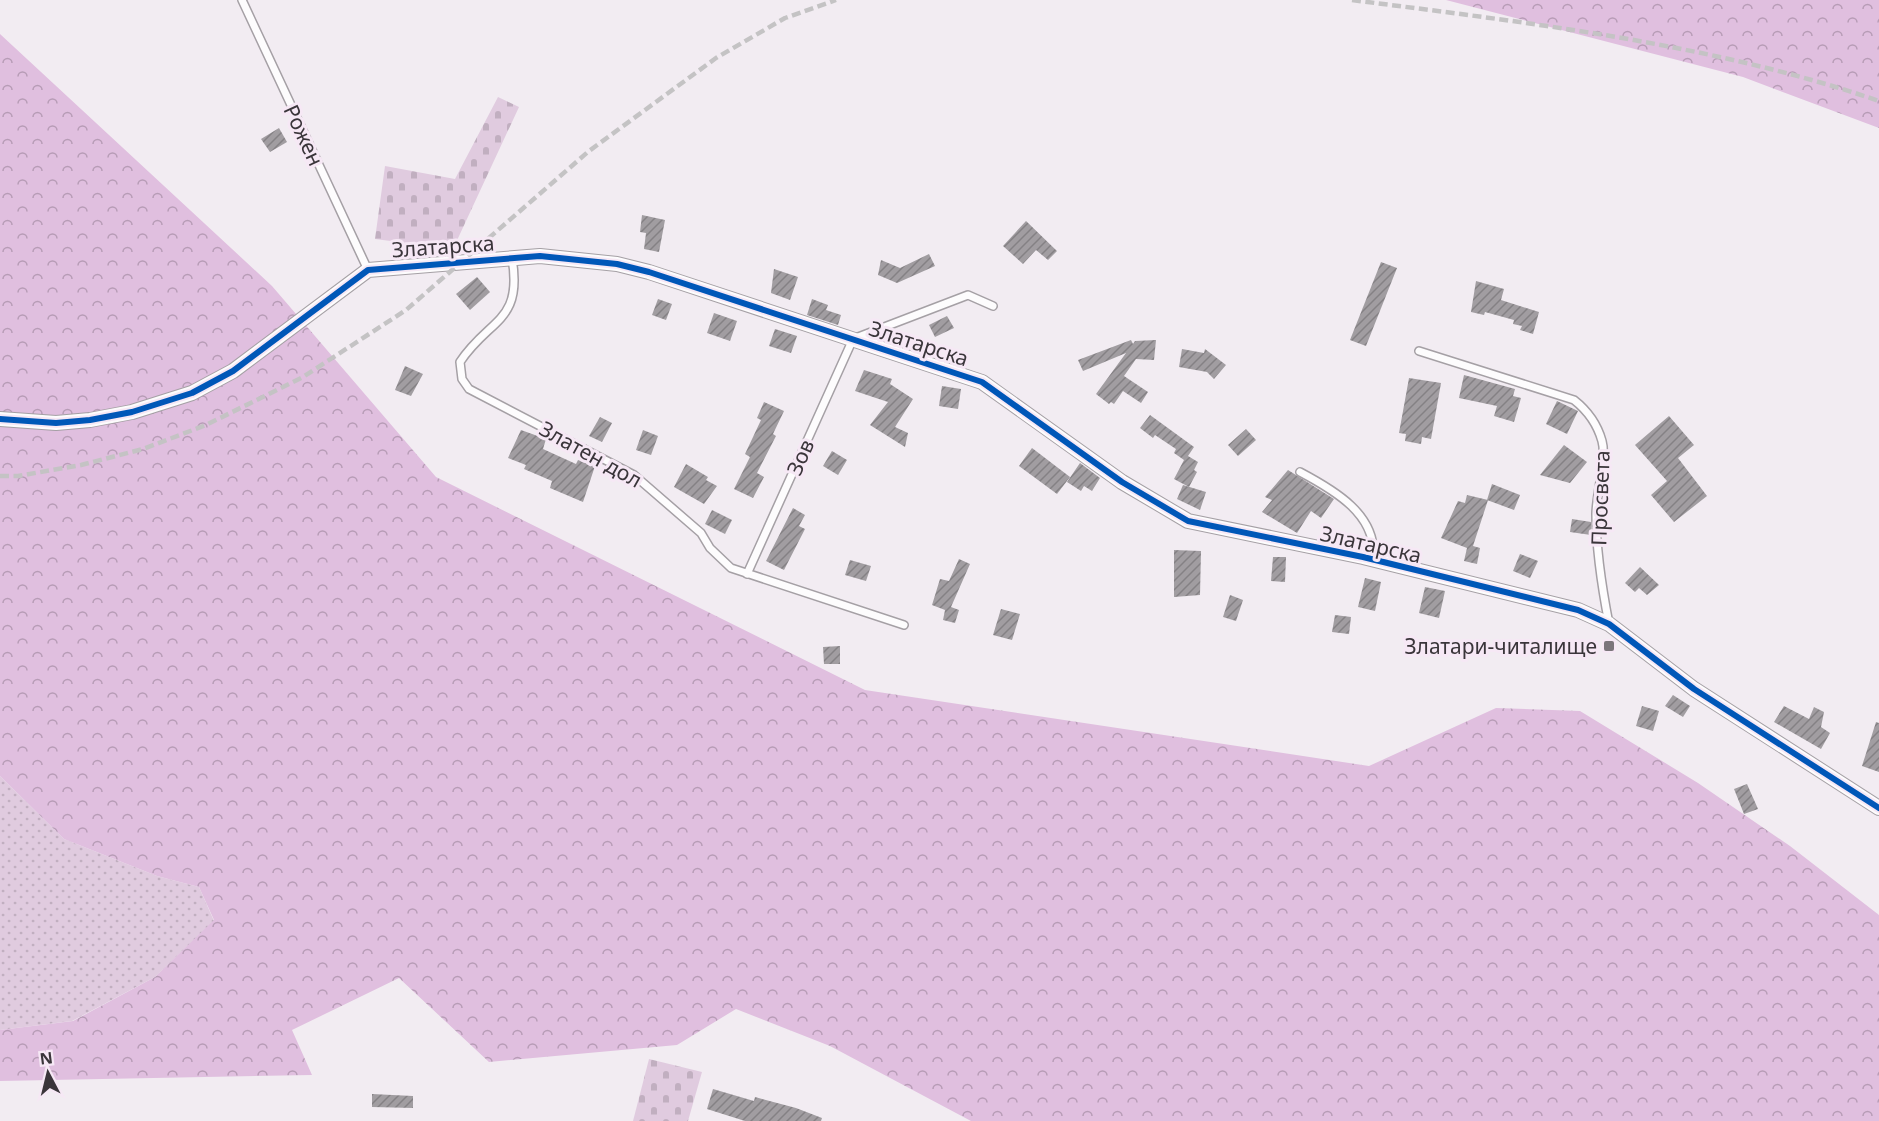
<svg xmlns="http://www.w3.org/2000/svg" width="1879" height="1121" viewBox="0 0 1879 1121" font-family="'Noto Sans',sans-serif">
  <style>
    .green { fill: url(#green-dots) }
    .forest { fill: url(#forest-crowns) }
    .cemetery { fill: url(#cemetery-stones) }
    .building { fill: url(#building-hatch) }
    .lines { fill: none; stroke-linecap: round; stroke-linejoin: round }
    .lane-casing { stroke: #a5a0a5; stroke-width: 10 }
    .street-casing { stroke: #a5a0a5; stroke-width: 16 }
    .lane { stroke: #fdfcfd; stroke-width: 7 }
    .street { stroke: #fdfcfd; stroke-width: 14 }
    .rail { stroke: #c4c3c4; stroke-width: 4.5; stroke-dasharray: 9 4.5; stroke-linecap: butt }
    .cycleway-casing { stroke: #f6e8f5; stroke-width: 10 }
    .cycleway { stroke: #0057b8; stroke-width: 6 }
    .poi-dot { fill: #7a757a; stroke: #f6e8f5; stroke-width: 2 }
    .labels { text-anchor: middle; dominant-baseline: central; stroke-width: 6; stroke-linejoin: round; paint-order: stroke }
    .street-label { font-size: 21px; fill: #3a353a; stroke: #f6e8f5 }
    .poi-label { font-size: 21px; fill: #3a353a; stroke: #f6e8f5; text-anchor: end }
  </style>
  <defs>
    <pattern id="green-dots" width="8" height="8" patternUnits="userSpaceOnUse" patternTransform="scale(1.5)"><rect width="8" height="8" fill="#e0cbdf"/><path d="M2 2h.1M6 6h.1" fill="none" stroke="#c1afc0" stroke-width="1.8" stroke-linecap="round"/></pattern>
    <pattern id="forest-crowns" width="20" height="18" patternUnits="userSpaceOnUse" patternTransform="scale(1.5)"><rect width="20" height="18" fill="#e0bfdf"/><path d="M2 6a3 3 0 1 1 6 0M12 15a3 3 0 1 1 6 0" fill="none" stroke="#b79cb6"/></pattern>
    <pattern id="cemetery-stones" width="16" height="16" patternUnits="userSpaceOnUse" patternTransform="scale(1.5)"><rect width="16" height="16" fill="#e0cbdf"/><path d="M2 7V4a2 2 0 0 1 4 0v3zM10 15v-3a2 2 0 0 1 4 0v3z" fill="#c1afc0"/></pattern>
    <pattern id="building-hatch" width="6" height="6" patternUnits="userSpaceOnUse" patternTransform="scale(1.5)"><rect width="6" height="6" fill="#a19da1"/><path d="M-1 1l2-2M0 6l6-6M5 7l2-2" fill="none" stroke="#848184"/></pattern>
  </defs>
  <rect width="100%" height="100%" fill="#f2ecf2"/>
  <polygon class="green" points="0,776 64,839 157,876 199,887 214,921 155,977 72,1021 0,1030"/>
  <g class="forest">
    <polygon points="1446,0 1879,0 1879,128 1743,77"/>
    <polygon points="0,34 272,286 436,477 865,690 1369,766 1496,708 1580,711 1698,783 1790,846 1879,915 1879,1121 971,1121 830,1046 736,1009 677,1045 489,1062 399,978 292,1030 312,1075 0,1081 0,1030 73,1021 155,977 214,920 199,887 157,876 64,839 0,776"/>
  </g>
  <g class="cemetery">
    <polygon points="498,97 519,107 453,249 375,239 385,166 455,179"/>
    <polygon points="649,1059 702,1072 688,1121 633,1121"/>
  </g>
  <g class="building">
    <polygon points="279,128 287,142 270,152 261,139"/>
    <polygon points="642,215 665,220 659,252 644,249 646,233 640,232"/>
    <polygon points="1026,221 1057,251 1048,260 1036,250 1023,264 1003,246"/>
    <polygon points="929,254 935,266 897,283 878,275 881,260 900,268"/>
    <polygon points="1381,262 1397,268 1366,346 1350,340"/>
    <polygon points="774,269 798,277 790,300 771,293"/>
    <polygon points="477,277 490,292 470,310 456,294"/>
    <polygon points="1476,281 1504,289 1501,300 1539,312 1533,334 1520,330 1522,326 1513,324 1514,320 1485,312 1484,315 1471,312"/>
    <polygon points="658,299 672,304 666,320 652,315"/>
    <polygon points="812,299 828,305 826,310 841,315 838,325 807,315"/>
    <polygon points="714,313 737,321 730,341 707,333"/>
    <polygon points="947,316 954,328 935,337 929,325"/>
    <polygon points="775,329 797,336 791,353 769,346"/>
    <polygon points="1131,340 1133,344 1135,341 1156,340 1154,360 1136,359 1124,376 1148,392 1141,403 1123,391 1114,404 1111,402 1109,404 1096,394 1126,353 1083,371 1078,360"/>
    <polygon points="1182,349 1204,353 1205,349 1226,365 1214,379 1207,372 1179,367"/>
    <polygon points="405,366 423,374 411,396 395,390"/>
    <polygon points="864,370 892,379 890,384 913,399 895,427 908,433 905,447 870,425 888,402 855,391"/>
    <polygon points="1464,375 1515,389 1513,396 1521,398 1514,422 1494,416 1497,406 1459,398"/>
    <polygon points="1409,378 1441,383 1431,439 1422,437 1421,444 1405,441 1406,434 1399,433"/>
    <polygon points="942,386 961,389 958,409 939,406"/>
    <polygon points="1557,401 1578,411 1567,434 1546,424"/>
    <polygon points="764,402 784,411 773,434 776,436 757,473 764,477 753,498 734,489 750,457 745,454 761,420 757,418"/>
    <polygon points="1150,415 1194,447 1188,456 1198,462 1194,470 1197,472 1189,487 1174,479 1184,460 1174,453 1176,449 1155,435 1153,438 1140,428"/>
    <polygon points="1669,416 1694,445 1678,458 1707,496 1674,522 1651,495 1667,481 1635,445"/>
    <polygon points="600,417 612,423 602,442 589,436"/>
    <polygon points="1246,429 1256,440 1238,456 1228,445"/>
    <polygon points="521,430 546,439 543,449 576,464 578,460 595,466 583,502 550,488 552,481 524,469 526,465 508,458"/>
    <polygon points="643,430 658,436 651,455 636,450"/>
    <polygon points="1564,445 1587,462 1570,483 1540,475"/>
    <polygon points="1032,448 1070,477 1057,494 1019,466"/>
    <polygon points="832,451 847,460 838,475 823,466"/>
    <polygon points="1080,463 1100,478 1092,491 1084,486 1081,491 1067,482"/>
    <polygon points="686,464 708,477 706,480 717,486 704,504 674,487"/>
    <polygon points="1288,470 1334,499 1321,518 1311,511 1297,533 1262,512 1272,500 1265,497"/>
    <polygon points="1492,484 1520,495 1514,510 1487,500"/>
    <polygon points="1183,485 1206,492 1200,510 1177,499"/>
    <polygon points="1467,495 1488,500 1473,546 1480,548 1477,564 1464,561 1467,548 1441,538 1458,501 1465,503"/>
    <polygon points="793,508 805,515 799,526 805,529 784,570 766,561"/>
    <polygon points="712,510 732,520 725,534 705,524"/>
    <polygon points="1572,519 1591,522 1591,535 1570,532"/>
    <polygon points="1174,550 1201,551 1200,595 1174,597"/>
    <polygon points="1520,554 1538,561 1530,578 1513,571"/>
    <polygon points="1273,557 1286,557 1285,582 1271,581"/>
    <polygon points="959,559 970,564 951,607 959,610 955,623 943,620 945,610 932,605 940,579 949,581"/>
    <polygon points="850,560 871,566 866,581 845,575"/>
    <polygon points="1640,567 1659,585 1647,595 1639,588 1635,592 1625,583"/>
    <polygon points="1365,578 1381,582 1375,611 1358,607"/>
    <polygon points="1425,587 1445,591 1439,618 1419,613"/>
    <polygon points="1230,595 1243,600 1236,621 1223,617"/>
    <polygon points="1001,609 1020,614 1012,640 993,635"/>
    <polygon points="1335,615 1351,617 1349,634 1332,632"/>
    <polygon points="840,646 840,664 824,664 823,647"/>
    <polygon points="1673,695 1690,706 1683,717 1665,706"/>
    <polygon points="1642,706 1659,711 1653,731 1636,726"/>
    <polygon points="1784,706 1809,719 1814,707 1824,712 1821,727 1830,733 1821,749 1774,722"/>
    <polygon points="1876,722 1879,723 1879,772 1862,766"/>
    <polygon points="1747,784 1758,809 1744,814 1734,789"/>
    <polygon points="713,1089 754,1101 755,1097 796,1108 822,1118 821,1121 745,1121 707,1109"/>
    <polygon points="372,1094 413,1096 413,1108 372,1107"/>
  </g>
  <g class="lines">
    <defs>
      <g id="lane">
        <polyline points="242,0 368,270"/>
        <path d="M 512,258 C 523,323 489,318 460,362 L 462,379 L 469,389 L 634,475 L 701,533 L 710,548 L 731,568 L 904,625"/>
        <path d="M 1419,351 L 1574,400 C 1588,411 1597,423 1602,441 C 1607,459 1596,494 1596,514 C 1596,551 1602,588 1609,624"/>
        <path d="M 1300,472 C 1334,490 1378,515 1373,559"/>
        <polyline points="747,574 853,339 968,295 993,306"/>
      </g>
      <polyline id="street" points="0,419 56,423 90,420 132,412 192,393 233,371 368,270 540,256 617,264 649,272 982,382 1122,482 1188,521 1363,557 1578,610 1609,624 1694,689 1879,808"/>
    </defs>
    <use href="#lane" class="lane-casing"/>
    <use href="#street" class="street-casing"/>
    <use href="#lane" class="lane"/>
    <use href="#street" class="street"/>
    <g class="rail">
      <path d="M 1352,0 C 1529,23 1710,43 1879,101"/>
      <polyline points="0,476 18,476 81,465 143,449 206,425 303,377 406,310 589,151 716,58 785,18 836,0"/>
    </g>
    <defs>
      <polyline id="cycleway" points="0,419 56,423 90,420 132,412 192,393 233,371 368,270 540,256 617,264 649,272 982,382 1122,482 1188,521 1363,557 1578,610 1609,624 1694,689 1879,808"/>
    </defs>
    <use href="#cycleway" class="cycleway-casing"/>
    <use href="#cycleway" class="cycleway"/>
  </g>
  <rect class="poi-dot" x="1603" y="640" width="12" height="12" rx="3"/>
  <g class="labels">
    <g class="street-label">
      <text transform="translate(304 135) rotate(65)">Рожен</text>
      <text transform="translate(443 246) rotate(-4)">Златарска</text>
      <text transform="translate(919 343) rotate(18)">Златарска</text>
      <text transform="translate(591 454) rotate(29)">Златен дол</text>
      <text transform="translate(800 457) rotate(-66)">Зов</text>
      <text transform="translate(1600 498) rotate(-88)">Просвета</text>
      <text transform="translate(1371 544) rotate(13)">Златарска</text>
    </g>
    <g class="poi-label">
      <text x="1597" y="646">Златари-читалище</text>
    </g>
  </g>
  <g transform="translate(48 1073) rotate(353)" stroke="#f6e8f5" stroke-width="4.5" paint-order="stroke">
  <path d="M0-4.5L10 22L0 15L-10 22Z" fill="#3a353a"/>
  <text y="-9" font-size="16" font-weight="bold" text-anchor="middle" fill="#3a353a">N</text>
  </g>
</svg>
